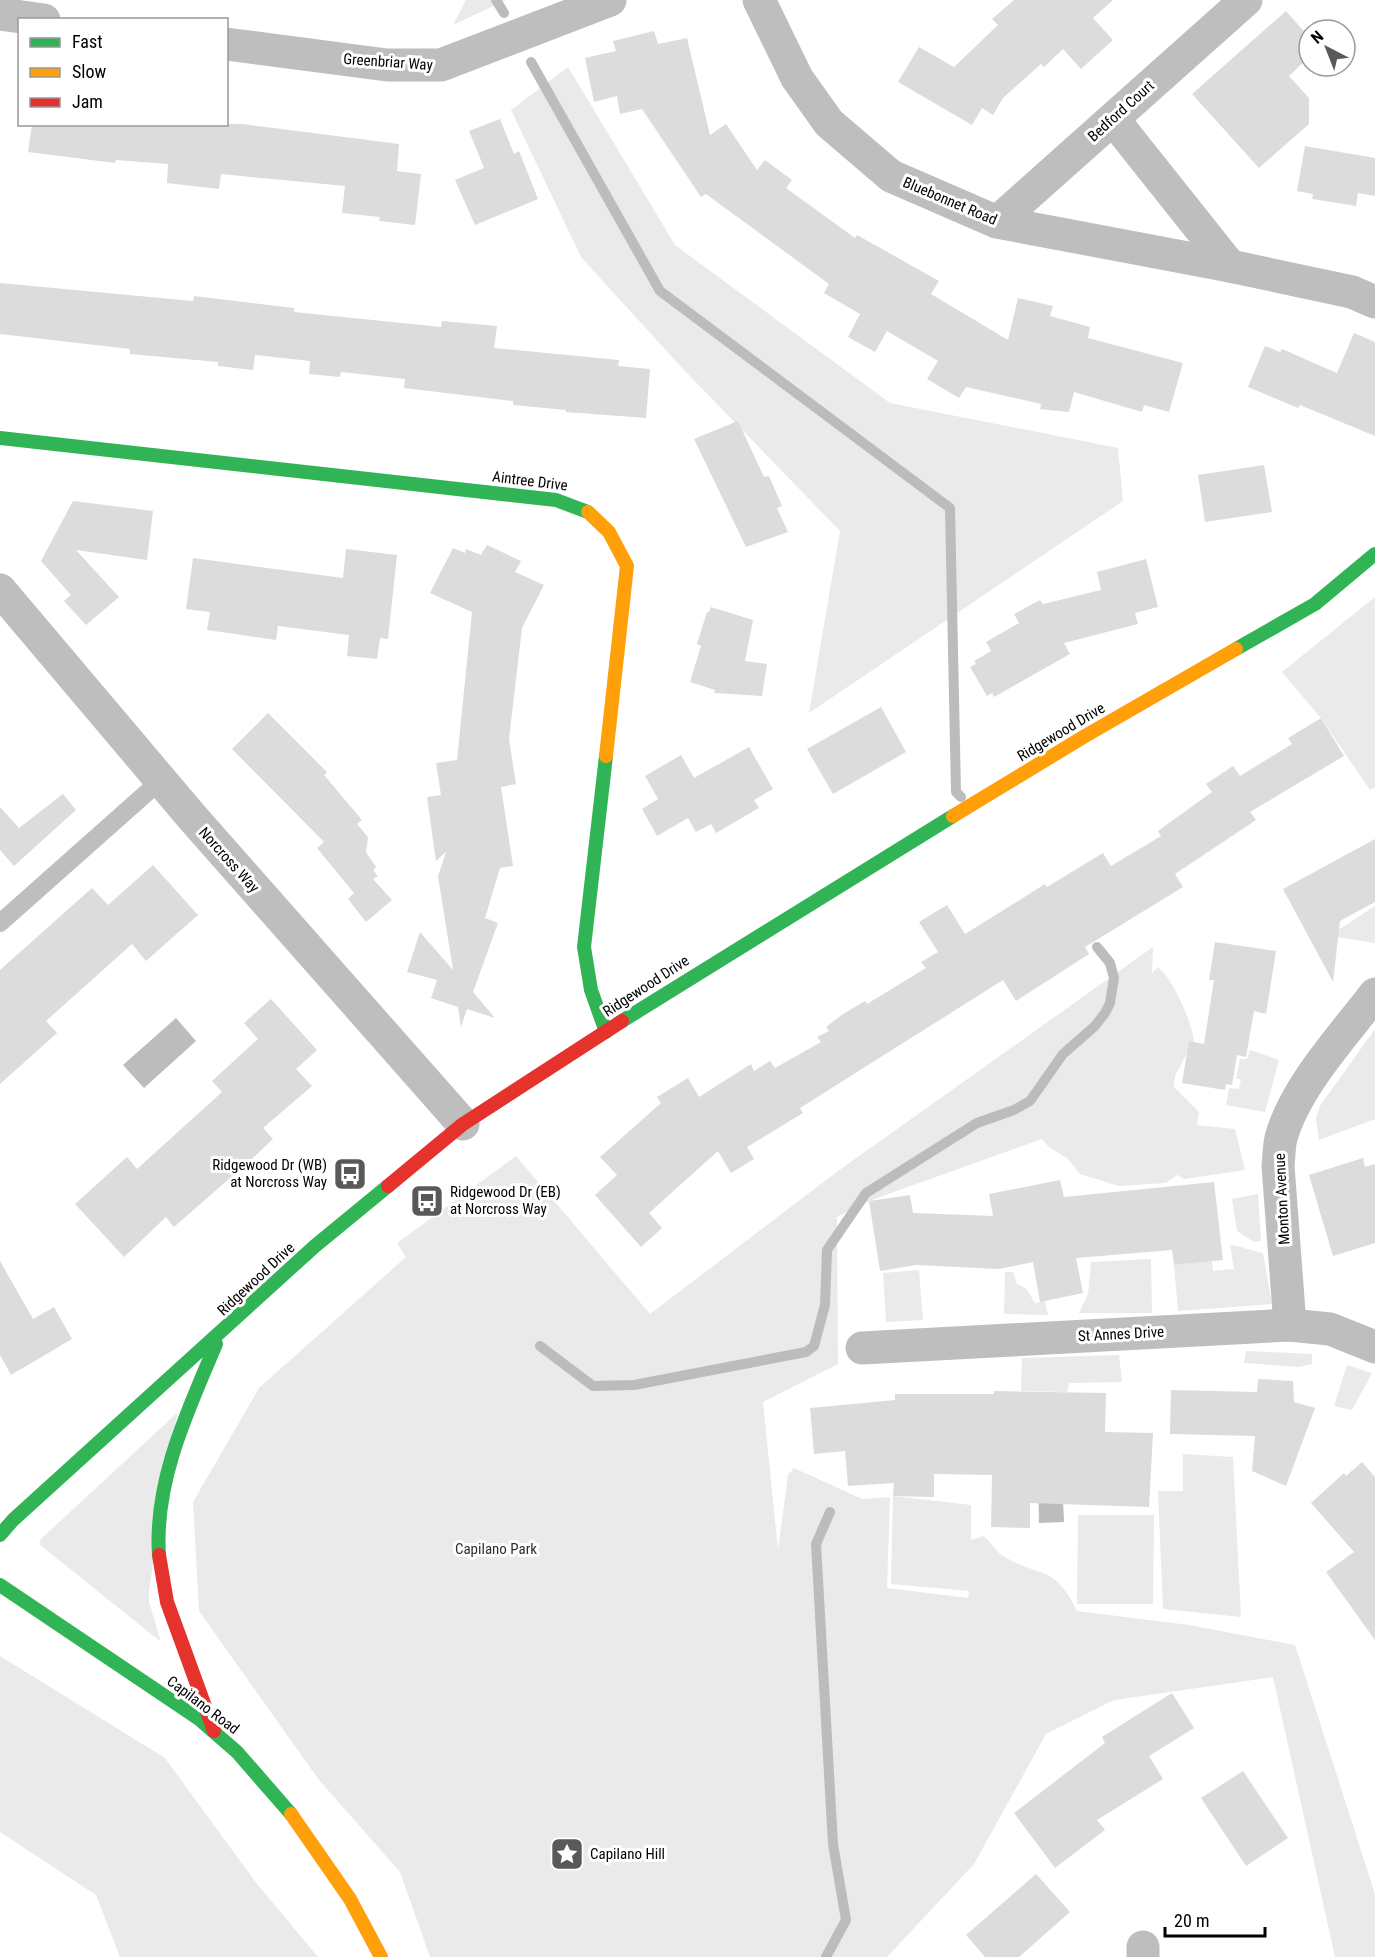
<svg xmlns="http://www.w3.org/2000/svg" width="1375" height="1957" viewBox="0 0 1375 1957" font-family="'Roboto Condensed',sans-serif">
  <style>
    .green { fill: #eaeaea }
    .water { fill: #bcbcbc }
    .lines { fill: none; stroke-linecap: round; stroke-linejoin: round }
    .stream { stroke: #bcbcbc; stroke-width: 10 }
    .building { fill: #dcdcdc }
    .lane { stroke: #bebebe; stroke-width: 18 }
    .street { stroke: #bebebe; stroke-width: 33 }
    .fast { stroke: #30b455; stroke-width: 14 }
    .slow { stroke: #ff9f0a; stroke-width: 14 }
    .jam { stroke: #e5322d; stroke-width: 14 }
    .labels { text-anchor: middle; dominant-baseline: central; stroke-width: 6; stroke-linejoin: round; paint-order: stroke }
    .street-label { font-size: 15px; fill: #000; stroke: #fff }
    .poi-label { font-size: 15px; fill: #000; stroke: #fff; text-anchor: start }
    .park-label { font-size: 15px; fill: #2f2f2f; stroke: #fff }
  </style>
  <rect width="100%" height="100%" fill="#fff"/>
  <g class="green">
    <polygon points="466,0 506,0 453,25"/>
    <polygon points="568,67 675,245 890,403 1118,448 1123,501 809,713 840,531 683,369 581,257 511,110"/>
    <polygon points="1375,597 1375,787 1370,790 1321,718 1282,672"/>
    <polygon points="1375,906 1375,943 1329,936"/>
    <path d="M 1153,947 L 1152,973 L 1158,967 C 1173,979 1191,1020 1194,1040 L 1175,1076 L 1174,1087 L 1199,1112 L 1197,1125 L 1235,1129 L 1245,1170 L 1184,1179 L 1177,1175 L 1166,1183 L 1119,1186 L 1080,1174 L 1067,1158 L 1049,1147 L 1042,1139 L 869,1201 L 837,1217 L 838,1364 L 763,1402 L 778,1550 L 788,1475 L 794,1468 L 862,1499 L 890,1497 L 887,1588 L 968,1598 L 969,1591 L 891,1584 L 893,1496 L 971,1505 L 971,1540 L 983,1536 C 991,1541 995,1551 1003,1556 C 1042,1579 1054,1564 1077,1611 L 1189,1625 L 1295,1645 L 1375,1894 L 1375,1957 L 1335,1957 L 1273,1677 L 1114,1700 L 1046,1734 L 974,1864 L 887,1957 L 430,1957 L 400,1872 L 319,1780 L 199,1611 L 193,1502 L 259,1388 L 406,1257 L 397,1243 L 516,1156 L 650,1314 L 838,1171 Z"/>
    <polygon points="1375,1029 1375,1119 1319,1140 1316,1119 1320,1106"/>
    <polygon points="1250,1050 1279,1060 1265,1112 1226,1105 1229,1088 1239,1089 1241,1079 1236,1079 1240,1059 1247,1059"/>
    <polygon points="1258,1194 1261,1241 1254,1242 1237,1231 1232,1199"/>
    <path d="M 1230,1245 C 1242,1246 1251,1251 1263,1253 L 1272,1304 L 1178,1311 L 1174,1265 L 1212,1261 L 1213,1271 L 1234,1269 Z"/>
    <polygon points="1151,1259 1152,1313 1079,1313 1088,1294 1091,1262"/>
    <polygon points="919,1270 923,1320 886,1322 883,1273"/>
    <polygon points="1005,1272 1013,1272 1017,1284 1026,1288 1035,1303 1045,1301 1048,1315 1004,1314"/>
    <polygon points="1246,1351 1312,1354 1312,1364 1299,1367 1244,1363"/>
    <polygon points="1119,1355 1122,1382 1069,1383 1067,1392 1021,1391 1022,1358"/>
    <polygon points="1347,1365 1372,1373 1352,1410 1334,1406"/>
    <polygon points="177,1413 149,1590 149,1602 161,1642 39,1544 41,1539"/>
    <polygon points="1183,1454 1233,1457 1241,1617 1163,1609 1158,1491 1183,1491"/>
    <polygon points="1078,1515 1154,1515 1153,1604 1077,1604"/>
    <polygon points="0,1656 165,1758 257,1884 318,1957 120,1957 96,1895 0,1832"/>
  </g>
  <g class="water">
    <polygon points="176,1018 196,1041 144,1088 123,1065"/>
    <polygon points="1062,1475 1064,1522 1039,1523 1038,1476"/>
  </g>
  <g class="lines">
    <g class="stream">
      <polyline points="496,0 504,13"/>
      <polyline points="531,62 660,291 950,508 956,792 961,797"/>
      <polyline points="540,1346 593,1386 634,1385 806,1352 814,1346 825,1305 827,1250 866,1193 977,1123 1014,1110 1030,1101 1063,1054 1095,1026 1105,1013 1110,1003 1114,978 1110,963 1097,947"/>
      <polyline points="826,1957 846,1920 833,1844 816,1544 830,1512"/>
    </g>
  </g>
  <g class="building">
    <polygon points="1014,0 1113,0 1093,18 1113,40 1081,69 1063,49 1044,67 1041,64 1003,98 993,115 982,108 972,125 898,82 919,47 954,67 998,25 992,19"/>
    <polygon points="1286,11 1309,37 1309,57 1289,76 1309,98 1309,124 1259,168 1192,94"/>
    <polygon points="654,31 658,44 687,38 710,135 726,124 757,170 765,160 792,180 786,188 855,238 857,235 939,281 931,294 1008,340 1018,298 1053,306 1050,316 1090,327 1088,338 1183,363 1169,412 1144,405 1142,412 1074,392 1069,412 1040,409 1041,404 966,387 959,398 927,379 938,361 887,331 875,352 848,337 860,314 824,293 829,284 706,194 701,197 642,109 620,114 617,96 594,102 585,58 616,51 613,41"/>
    <polygon points="500,119 514,154 519,151 538,199 475,225 455,180 484,168 469,131"/>
    <polygon points="32,124 243,124 399,144 397,171 421,174 415,225 379,221 380,217 342,213 345,186 221,174 219,189 167,183 168,164 116,160 115,163 28,152"/>
    <polygon points="1305,146 1375,158 1375,196 1358,193 1356,206 1312,199 1313,194 1297,191"/>
    <polygon points="0,283 193,301 194,296 294,308 294,312 441,327 442,321 497,326 494,348 619,360 618,366 650,369 646,418 566,412 566,410 513,405 513,401 404,388 405,379 341,372 340,377 309,374 310,361 255,355 253,370 218,366 218,362 130,354 130,349 0,334"/>
    <polygon points="1354,333 1375,342 1375,436 1300,405 1298,408 1248,387 1265,346 1280,352 1282,349 1337,373"/>
    <polygon points="738,421 764,477 769,476 782,506 777,508 788,532 746,547 694,439"/>
    <polygon points="1264,465 1272,512 1205,522 1198,475"/>
    <polygon points="73,501 153,511 147,560 76,550 119,597 86,625 64,601 71,595 41,561"/>
    <polygon points="487,545 521,561 515,572 544,585 522,628 509,739 516,784 501,787 513,866 500,868 485,918 498,923 473,992 495,1018 467,1009 461,1027 458,1007 431,998 437,980 407,972 420,932 453,970 438,876 446,852 436,861 427,797 441,795 436,763 457,760 472,612 430,593 453,548 465,553 466,549 481,555"/>
    <polygon points="346,549 397,555 388,639 380,638 377,659 347,656 349,635 278,626 276,640 207,630 210,612 186,609 193,558 343,578"/>
    <polygon points="1146,559 1158,607 1135,613 1138,624 1064,643 1070,654 994,697 992,693 987,696 970,667 976,664 974,661 991,651 986,642 1019,623 1014,614 1040,600 1043,604 1101,590 1097,572"/>
    <polygon points="711,607 753,620 745,661 767,664 762,696 714,693 715,690 690,682 701,646 697,644 707,612 709,612"/>
    <polygon points="881,707 906,752 833,794 807,749"/>
    <polygon points="268,713 327,772 324,775 362,820 357,824 368,837 366,852 376,867 373,870 378,876 373,879 392,900 366,922 348,899 354,893 317,848 324,842 232,749"/>
    <polygon points="1321,718 1344,756 1250,812 1256,820 1175,874 1183,887 1085,947 1089,954 1016,1001 1003,980 800,1108 803,1113 747,1147 754,1159 731,1173 718,1151 649,1213 662,1228 641,1247 595,1195 617,1175 600,1157 661,1103 657,1097 688,1078 699,1097 751,1064 754,1071 770,1061 775,1068 821,1042 817,1037 829,1031 826,1027 843,1014 865,1001 867,1004 926,968 921,962 938,952 919,922 947,905 965,934 1045,884 1047,887 1103,853 1111,866 1161,836 1158,831 1212,792 1206,784 1233,766 1240,776 1292,744 1288,738"/>
    <polygon points="749,747 773,789 754,800 759,808 716,833 711,824 696,832 688,818 657,836 642,809 658,799 645,776 681,755 694,778"/>
    <polygon points="63,794 76,810 14,866 0,850 0,807 19,828"/>
    <polygon points="1375,839 1375,902 1340,921 1333,982 1283,889"/>
    <polygon points="153,865 198,915 146,961 132,944 46,1021 57,1033 0,1084 0,970 92,888 108,905"/>
    <polygon points="1215,942 1276,951 1266,1014 1254,1011 1246,1057 1237,1055 1232,1085 1226,1084 1225,1090 1182,1083 1189,1041 1204,1044 1214,980 1209,980"/>
    <polygon points="271,999 317,1050 296,1069 312,1086 263,1128 273,1139 254,1157 174,1227 166,1217 124,1257 75,1204 127,1157 137,1169 222,1092 212,1081 258,1039 244,1023"/>
    <polygon points="1363,1158 1365,1167 1375,1164 1375,1243 1333,1256 1309,1175"/>
    <polygon points="1060,1180 1064,1197 1214,1182 1223,1260 1174,1265 1172,1250 1076,1258 1083,1293 1040,1302 1033,1262 999,1269 916,1265 880,1271 869,1201 910,1195 913,1213 993,1216 989,1194"/>
    <polygon points="0,1261 33,1319 54,1307 72,1339 11,1375 0,1355"/>
    <polygon points="1258,1379 1293,1381 1294,1402 1315,1408 1286,1486 1252,1471 1255,1436 1170,1434 1171,1390 1257,1392"/>
    <polygon points="994,1391 1106,1393 1105,1432 1153,1433 1149,1507 1030,1503 1030,1528 991,1527 992,1475 934,1474 934,1497 893,1496 894,1483 848,1486 845,1451 814,1454 810,1408 895,1400 895,1394 994,1394"/>
    <polygon points="1362,1462 1375,1477 1375,1640 1326,1572 1354,1552 1311,1503 1344,1473 1346,1476"/>
    <polygon points="1172,1693 1194,1728 1149,1756 1163,1779 1097,1820 1105,1830 1055,1868 1014,1813 1105,1743 1102,1737"/>
    <polygon points="1243,1771 1288,1838 1246,1866 1201,1798"/>
    <polygon points="1036,1874 1070,1912 1019,1957 985,1957 966,1935"/>
  </g>
  <g class="lines">
    <polyline class="lane" points="0,923 160,781"/>
    <g class="street">
      <polyline points="759,0 797,78 829,123 891,176 997,222 1230,266 1352,292 1375,302"/>
      <polyline points="0,14 44,20"/>
      <polyline points="226,44 387,65 441,65 610,0"/>
      <polyline points="1113,119 1230,266"/>
      <polyline points="997,222 1246,0"/>
      <polyline points="0,590 192,817 463,1124"/>
      <path d="M 1290,1325 L 1278,1166 C 1279,1157 1279,1146 1281,1138 C 1295,1087 1343,1036 1375,994"/>
      <polyline points="862,1348 1290,1325 1330,1329 1375,1347"/>
      <polyline points="1143,1957 1143,1947"/>
    </g>
    <g class="fast">
      <polyline points="0,438 556,500 588,512"/>
      <polyline points="1236,649 1315,604 1375,554"/>
      <polyline points="606,756 584,947 591,990 606,1032"/>
      <polyline points="622,1021 953,816"/>
      <polyline points="0,1535 13,1520 315,1246 388,1186"/>
      <path d="M 159,1555 C 154,1481 188,1410 216,1344"/>
      <polyline points="0,1585 199,1719 237,1752 291,1814"/>
    </g>
    <g class="slow">
      <polyline points="588,512 609,532 627,566 606,756"/>
      <polyline points="953,816 1085,736 1236,649"/>
      <polyline points="291,1814 350,1899 381,1957"/>
    </g>
    <g class="jam">
      <polyline points="388,1186 463,1124 622,1021"/>
      <polyline points="159,1555 167,1602 214,1731"/>
    </g>
  </g>
  <defs>
    <symbol id="bus-square" viewBox="-11 -11 22 22"><rect x="-9" y="-9" width="18" height="18" rx="4" fill="#595959" stroke="#fff"/><path d="M-5-6H5V4H4V6H2V4H-2V6H-4V4H-5ZM-3.5-4V0h7V-4ZM-3.5 1.2v1.5H-2V1.2ZM2 1.2v1.5H3.5V1.2Z" fill="#fff"/></symbol>
    <symbol id="sight-square" viewBox="-11 -11 22 22"><rect x="-9" y="-9" width="18" height="18" rx="4" fill="#595959" stroke="#fff"/><path d="M0-6L1.8-2.2L6-1.7L2.9 1.2L3.7 5.4L0 3.3L-3.7 5.4L-2.9 1.2L-6-1.7L-1.8-2.2Z" fill="#fff"/></symbol>
  </defs>
  <g fill-rule="evenodd">
    <use href="#bus-square" x="331" y="1155" width="38" height="38"/>
    <use href="#bus-square" x="408" y="1182" width="38" height="38"/>
    <use href="#sight-square" x="548" y="1835" width="38" height="38"/>
  </g>
  <g class="labels">
    <g class="street-label">
      <text transform="translate(388 62) rotate(4)">Greenbriar Way</text>
      <text transform="translate(1121 111) rotate(-42)">Bedford Court</text>
      <text transform="translate(950 201) rotate(23)">Bluebonnet Road</text>
      <text transform="translate(530 481) rotate(7)">Aintree Drive</text>
      <text transform="translate(1061 732) rotate(-31)">Ridgewood Drive</text>
      <text transform="translate(229 860) rotate(48)">Norcross Way</text>
      <text transform="translate(646 986) rotate(-33)">Ridgewood Drive</text>
      <text transform="translate(1282 1199) rotate(-93)">Monton Avenue</text>
      <text transform="translate(256 1279) rotate(-43)">Ridgewood Drive</text>
      <text transform="translate(1121 1334) rotate(-3)">St Annes Drive</text>
      <text transform="translate(203 1705) rotate(37)">Capilano Road</text>
    </g>
    <g class="poi-label">
      <text x="327" y="1165" text-anchor="end">Ridgewood Dr (WB)<tspan x="327" dy="17">at Norcross Way</tspan></text>
      <text x="450" y="1192">Ridgewood Dr (EB)<tspan x="450" dy="17">at Norcross Way</tspan></text>
      <text x="590" y="1854">Capilano Hill</text>
    </g>
    <g class="park-label">
      <text x="496" y="1549">Capilano Park</text>
    </g>
  </g>
  <rect x="18" y="18" width="210" height="108" fill="#ffffff" stroke="#999999" stroke-width="1.5"/>
  <rect x="30" y="38" width="30" height="9" fill="#30b455" stroke="#999999" stroke-width="1.5"/>
  <text x="72" y="48" font-size="18" fill="#000000">Fast</text>
  <rect x="30" y="68" width="30" height="9" fill="#ff9f0a" stroke="#999999" stroke-width="1.5"/>
  <text x="72" y="78" font-size="18" fill="#000000">Slow</text>
  <rect x="30" y="98" width="30" height="9" fill="#e5322d" stroke="#999999" stroke-width="1.5"/>
  <text x="72" y="108" font-size="18" fill="#000000">Jam</text>
  <g transform="translate(1327 48) rotate(318)"><circle r="28" fill="#ffffff" stroke="#999999" stroke-width="1.5"/>
  <path d="M0-4.5L10 22L0 15L-10 22Z" fill="#595959"/>
  <text y="-9" font-size="16" font-weight="bold" text-anchor="middle" fill="#000000">N</text>
  </g>
  <path d="M1165 1927v9h100v-9" fill="none" stroke="#000000" stroke-width="3"/>
  <text x="1174" y="1927" font-size="18" fill="#000000" stroke="#ffffff" stroke-width="4.5" paint-order="stroke">20 m</text>
</svg>
